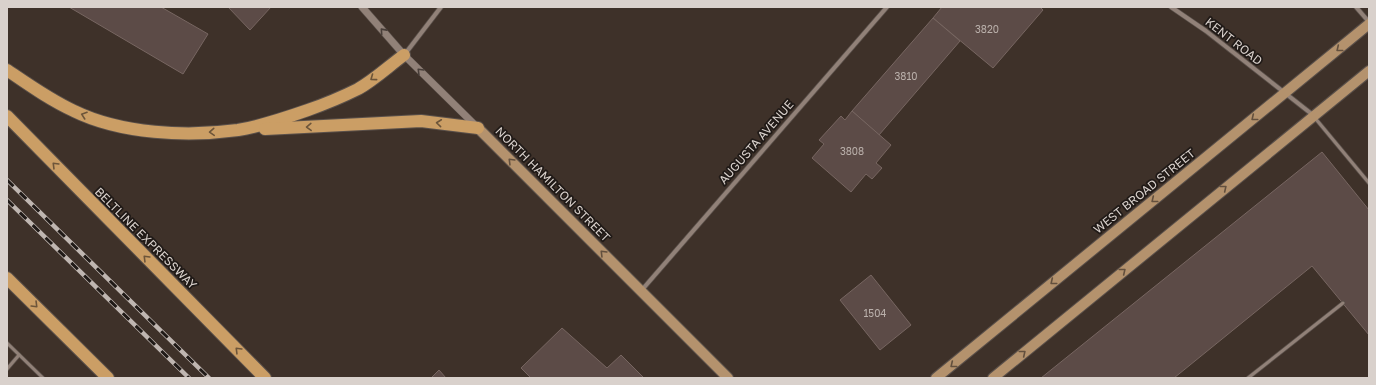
<svg xmlns="http://www.w3.org/2000/svg" width="1376" height="385" viewBox="0 0 1376 385" font-family="'Golos Text',sans-serif">
  <style>
    .building { fill: #5c4b47; stroke: #776661 }
    .lines { fill: none; stroke-linecap: round; stroke-linejoin: round }
    .service-casing { stroke: #5a504a; stroke-width: 4.5 }
    .minor-casing { stroke: #5a504a; stroke-width: 5.5 }
    .tertiary-casing { stroke: #5a504a; stroke-width: 8 }
    .primary-casing { stroke: #5a504a; stroke-width: 12 }
    .motorway-casing { stroke: #5a504a; stroke-width: 14 }
    .service { stroke: #918178; stroke-width: 3 }
    .minor { stroke: #918178; stroke-width: 4 }
    .tertiary { stroke: #918178; stroke-width: 7 }
    .primary { stroke: #b4926d; stroke-width: 10 }
    .motorway { stroke: #cb9e65; stroke-width: 12 }
    .rail-casing { stroke: #bfb6b1; stroke-width: 4.5 }
    .rail { stroke: #201a17; stroke-width: 3; stroke-dasharray: 9; stroke-linecap: butt }
    .oneway { stroke: #483e39 }
    .oneway2 { stroke: #63503e }
    .oneway3 { stroke: #6d553a }
    .labels { text-anchor: middle; dominant-baseline: central; stroke-width: 3.5; stroke-linejoin: round; paint-order: stroke }
    .number-label { font-size: 10px; fill: #bab0ab }
    .street-label { font-size: 12px; fill: #d9d1cc; stroke: #201a17 }
  </style>
  <rect width="100%" height="100%" fill="#3e3129"/>
  <g class="building">
    <polygon points="69,7 161,7 208,34 183,74"/>
    <polygon points="228,7 271,7 250,30"/>
    <polygon points="942,7 1040,7 1043,10 993,68 933,18"/>
    <polygon points="933,18 960,41 879,135 852,111"/>
    <polygon points="852,111 891,145 876,163 882,168 872,179 866,174 851,192 812,158 824,144 819,140 841,116 845,120"/>
    <polygon points="1322,152 1369,210 1369,335 1312,266 1174,378 1041,378"/>
    <polygon points="871,275 911,325 880,350 840,300"/>
    <polygon points="562,328 607,368 621,355 644,378 531,378 521,368"/>
    <polygon points="439,370 446,378 431,378"/>
  </g>
  <g class="lines">
    <defs>
      <g id="service">
        <polyline points="1315,118 1369,183"/>
        <polyline points="7,343 43,378"/>
        <polyline points="7,369 19,355"/>
        <polyline points="1248,378 1343,303"/>
      </g>
      <g id="minor">
        <polyline points="1171,7 1206,31 1313,115"/>
        <polyline points="1356,7 1369,22"/>
        <polyline points="405,54 441,7"/>
        <polyline points="641,291 887,7"/>
      </g>
      <polyline id="tertiary" points="362,7 404,55 478,128"/>
      <g id="primary">
        <polyline points="478,128 728,378"/>
        <polyline points="936,378 1369,24"/>
        <polyline points="993,378 1369,71"/>
      </g>
      <g id="motorway">
        <path d="M 7,70 C 29,85 50,100 74,111 C 121,134 187,137 238,130 C 262,126 285,118 308,110 C 325,104 342,97 358,89 C 374,80 389,66 404,55"/>
        <polyline points="7,116 265,378"/>
        <polyline points="265,129 421,121 478,128"/>
        <polyline points="7,278 108,378"/>
      </g>
    </defs>
    <use href="#service" class="service-casing"/>
    <use href="#minor" class="minor-casing"/>
    <use href="#tertiary" class="tertiary-casing"/>
    <use href="#primary" class="primary-casing"/>
    <use href="#motorway" class="motorway-casing"/>
    <use href="#service" class="service"/>
    <use href="#minor" class="minor"/>
    <use href="#tertiary" class="tertiary"/>
    <use href="#primary" class="primary"/>
    <use href="#motorway" class="motorway"/>
    <defs>
      <g id="rail">
        <polyline points="7,180 209,378"/>
        <polyline points="7,200 189,378"/>
      </g>
    </defs>
    <use href="#rail" class="rail-casing"/>
    <use href="#rail" class="rail"/>
  </g>
  <defs><path id="oneway-chevron" d="M-2-3.5L2.5 0L-2 3.5" fill="none" stroke-width="1.6" stroke-linecap="round" stroke-linejoin="round"/></defs>
  <g class="oneway">
    <use href="#oneway-chevron" transform="translate(383 31) rotate(-132)"/>
    <use href="#oneway-chevron" transform="translate(420 71) rotate(-135)"/>
  </g>
  <g class="oneway2">
    <use href="#oneway-chevron" transform="translate(1339 49) rotate(141)"/>
    <use href="#oneway-chevron" transform="translate(1254 118) rotate(141)"/>
    <use href="#oneway-chevron" transform="translate(511 161) rotate(-135)"/>
    <use href="#oneway-chevron" transform="translate(1224 188) rotate(-39)"/>
    <use href="#oneway-chevron" transform="translate(1154 200) rotate(141)"/>
    <use href="#oneway-chevron" transform="translate(603 253) rotate(-135)"/>
    <use href="#oneway-chevron" transform="translate(1123 271) rotate(-39)"/>
    <use href="#oneway-chevron" transform="translate(1053 282) rotate(141)"/>
    <use href="#oneway-chevron" transform="translate(1023 353) rotate(-39)"/>
    <use href="#oneway-chevron" transform="translate(953 365) rotate(141)"/>
  </g>
  <g class="oneway3">
    <use href="#oneway-chevron" transform="translate(373 78) rotate(144)"/>
    <use href="#oneway-chevron" transform="translate(84 115) rotate(-161)"/>
    <use href="#oneway-chevron" transform="translate(439 123) rotate(-174)"/>
    <use href="#oneway-chevron" transform="translate(309 127) rotate(178)"/>
    <use href="#oneway-chevron" transform="translate(212 132) rotate(176)"/>
    <use href="#oneway-chevron" transform="translate(55 165) rotate(-135)"/>
    <use href="#oneway-chevron" transform="translate(146 258) rotate(-135)"/>
    <use href="#oneway-chevron" transform="translate(35 305) rotate(45)"/>
    <use href="#oneway-chevron" transform="translate(238 350) rotate(-135)"/>
  </g>
  <g class="labels">
    <g class="number-label">
      <text x="987" y="29">3820</text>
      <text x="906" y="76">3810</text>
      <text x="852" y="151">3808</text>
      <text x="875" y="313">1504</text>
    </g>
    <g class="street-label">
      <text transform="translate(1234 41) rotate(38)">KENT ROAD</text>
      <text transform="translate(756 142) rotate(-49)">AUGUSTA AVENUE</text>
      <text transform="translate(553 184) rotate(45)">NORTH HAMILTON STREET</text>
      <text transform="translate(1144 191) rotate(-39)">WEST BROAD STREET</text>
      <text transform="translate(146 238) rotate(45)">BELTLINE EXPRESSWAY</text>
    </g>
  </g>
  <rect width="1376" height="385" fill="none" stroke="#d9d1cc" stroke-width="16"/>
</svg>
